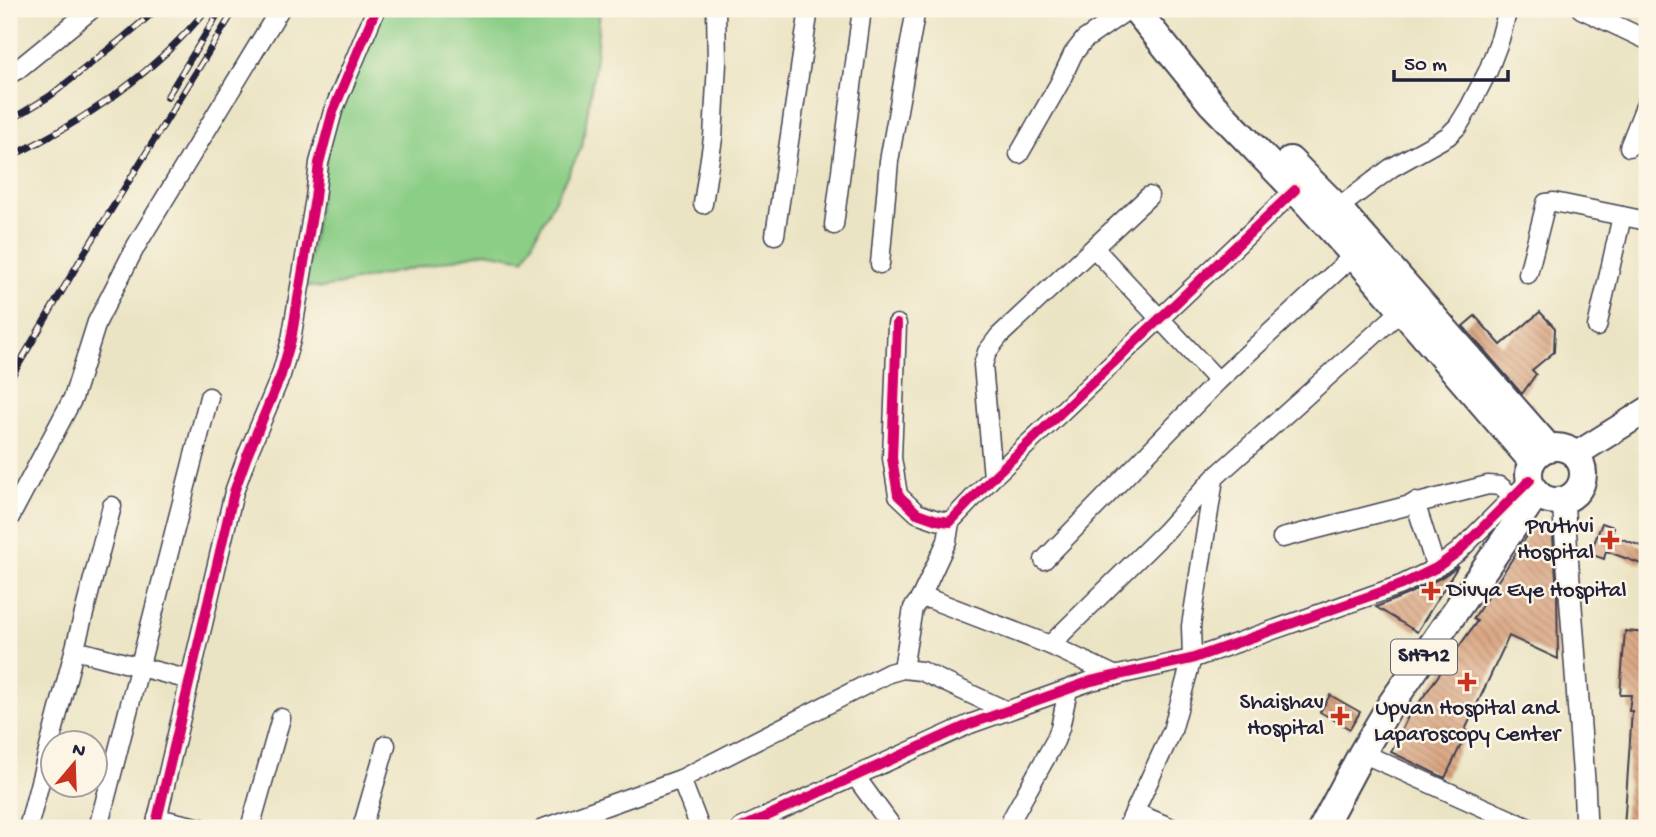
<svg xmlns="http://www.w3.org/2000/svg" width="1656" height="837" viewBox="0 0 1656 837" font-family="'Gochi Hand',sans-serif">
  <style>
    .green { fill: #8bce86; stroke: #567860; stroke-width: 2 }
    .building { fill: url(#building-back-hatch) }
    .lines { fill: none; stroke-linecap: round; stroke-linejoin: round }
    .minor-casing { stroke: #403f50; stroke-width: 21 }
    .tertiary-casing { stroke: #403f50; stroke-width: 24 }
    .secondary-casing { stroke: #403f50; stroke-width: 28 }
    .primary-casing { stroke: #403f50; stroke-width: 30 }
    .minor { stroke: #fff; stroke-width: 18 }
    .tertiary { stroke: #fff; stroke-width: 21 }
    .secondary { stroke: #fff; stroke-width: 24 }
    .primary { stroke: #fff; stroke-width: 26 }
    .rail-casing { stroke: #22223b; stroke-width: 7 }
    .rail { stroke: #fcf5e5; stroke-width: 4.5; stroke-dasharray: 13; stroke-linecap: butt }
    .cycleway-casing { stroke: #fcf5e5; stroke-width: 15 }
    .cycleway { stroke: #d6006c; stroke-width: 10 }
    .poi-dot { fill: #c8321e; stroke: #fcf5e5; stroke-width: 2.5 }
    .labels { text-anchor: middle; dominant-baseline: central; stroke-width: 5; stroke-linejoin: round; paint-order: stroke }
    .shield { fill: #fcf5e5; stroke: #63616e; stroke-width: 2 }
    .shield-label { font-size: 21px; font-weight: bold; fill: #22223b }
    .poi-label { font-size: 23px; fill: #22223b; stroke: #fcf5e5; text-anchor: end }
  </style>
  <defs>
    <pattern id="building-back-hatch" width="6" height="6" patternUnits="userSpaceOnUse" patternTransform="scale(1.75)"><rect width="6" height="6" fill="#d7a07b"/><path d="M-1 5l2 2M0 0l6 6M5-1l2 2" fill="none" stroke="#ae8266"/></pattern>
  </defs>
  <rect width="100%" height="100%" fill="#fcf5e5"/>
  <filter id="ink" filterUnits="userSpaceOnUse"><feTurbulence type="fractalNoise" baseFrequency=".0143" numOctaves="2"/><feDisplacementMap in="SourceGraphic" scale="14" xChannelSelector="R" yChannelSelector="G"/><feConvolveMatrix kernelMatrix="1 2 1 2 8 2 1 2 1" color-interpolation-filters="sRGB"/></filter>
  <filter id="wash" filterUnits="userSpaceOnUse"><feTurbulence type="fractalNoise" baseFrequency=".00686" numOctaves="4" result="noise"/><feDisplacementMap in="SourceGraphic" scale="28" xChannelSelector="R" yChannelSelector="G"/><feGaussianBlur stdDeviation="1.57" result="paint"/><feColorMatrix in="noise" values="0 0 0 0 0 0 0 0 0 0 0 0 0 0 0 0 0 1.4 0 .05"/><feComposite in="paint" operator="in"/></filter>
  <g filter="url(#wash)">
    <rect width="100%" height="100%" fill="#ebe4c4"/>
    <polygon class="green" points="373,9 600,9 596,57 582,147 524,259 486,252 324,288 305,286 331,129"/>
    <g id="blocks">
      <g class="building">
        <polygon points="1540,312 1555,328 1554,352 1532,370 1536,374 1522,394 1463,326 1475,316 1501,345"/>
        <polygon points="1602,523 1614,527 1611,535 1647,548 1641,564 1606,551 1604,559 1590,554"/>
        <polygon points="1533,527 1553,536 1557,591 1558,659 1509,636 1465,730 1467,732 1445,778 1391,752 1413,706 1416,707 1477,621 1473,619"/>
        <polygon points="1458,566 1417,632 1376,607 1406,595 1441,578"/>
        <polygon points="1625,631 1647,633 1647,828 1624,828 1632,711 1629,711 1631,695 1620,695"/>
        <polygon points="1330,695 1360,712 1350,729 1320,712"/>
      </g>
    </g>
  </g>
  <g filter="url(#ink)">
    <use href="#blocks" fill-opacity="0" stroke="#403f50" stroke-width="2"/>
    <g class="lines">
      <defs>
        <g id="minor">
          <polyline points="1581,9 1647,40"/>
          <polyline points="9,74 17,70 92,9"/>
          <polyline points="1629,147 1647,101"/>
          <polyline points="1019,154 1059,84 1073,54 1084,40 1129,9"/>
          <polyline points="703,204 713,138 717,63 716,9"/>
          <polyline points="1338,208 1391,168 1448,136 1458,126 1469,108 1488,71 1500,39 1508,9"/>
          <polyline points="834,225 862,9"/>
          <polyline points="775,235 809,9"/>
          <polyline points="1094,248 1218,381"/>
          <polyline points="880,264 889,161 916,9"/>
          <polyline points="1528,274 1546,203 1554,202 1647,221"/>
          <polyline points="897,324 892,458 898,495 917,513 937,520 950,522 993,477 1295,190"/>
          <polyline points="1597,327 1622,216"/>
          <polyline points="993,477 983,365 987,352 999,336 1149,196"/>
          <polyline points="1415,502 1436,568"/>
          <polyline points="9,519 73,398 97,322 136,246 280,9"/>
          <polyline points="1282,538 1488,485 1500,486 1513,497"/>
          <polyline points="1044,560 1218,381 1354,255"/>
          <polyline points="920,599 947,541 950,522"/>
          <polyline points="1050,645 1165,532 1214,478 1402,310"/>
          <polyline points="75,650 190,680"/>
          <polyline points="903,669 913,608 920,599 930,599 1050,645 1116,676"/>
          <polyline points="1362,753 1529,828"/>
          <polyline points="855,776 893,828"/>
          <polyline points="681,779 700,828"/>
          <polyline points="1134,812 1172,828"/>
          <polyline points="157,818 202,828"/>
          <polyline points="1011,820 1055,741 1060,728 1068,690"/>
          <polyline points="28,828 112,506"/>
          <polyline points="98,828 209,397"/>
          <polyline points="155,828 234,492 247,456 281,375 291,340 315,198 319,163 333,111 376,9"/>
          <polyline points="250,828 281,718"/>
          <polyline points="362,828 386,745"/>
          <polyline points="544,828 681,779 889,673 903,669 921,671 1007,711"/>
          <polyline points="741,828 970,724 1091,681 1191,659 1401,585 1436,568 1458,552 1530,480"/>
          <polyline points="1127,828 1172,731 1192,658 1191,626 1214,479"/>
        </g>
        <polyline id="tertiary" points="1563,500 1584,780 1586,828"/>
        <polyline id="secondary" points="1575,455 1647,410"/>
        <g id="primary">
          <polyline points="1135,9 1211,103 1295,190 1354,255 1532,461"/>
          <polyline points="1290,160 1338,208 1549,448"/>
          <circle cx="1556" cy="474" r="27"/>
          <polyline points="1322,828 1362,753 1389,707 1537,493"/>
        </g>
      </defs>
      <use href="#minor" class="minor-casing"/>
      <use href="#tertiary" class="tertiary-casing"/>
      <use href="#secondary" class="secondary-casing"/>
      <use href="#primary" class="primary-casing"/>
      <use href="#minor" class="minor"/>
      <use href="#tertiary" class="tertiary"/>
      <use href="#secondary" class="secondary"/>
      <use href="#primary" class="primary"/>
      <defs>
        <g id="rail">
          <polyline points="167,97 221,9"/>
          <polyline points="9,121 50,96 123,38 157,9"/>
          <path d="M 9,157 C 84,122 154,73 207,9"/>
          <polyline points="9,381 82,257 235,9"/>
        </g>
      </defs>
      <use href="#rail" class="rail-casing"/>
      <use href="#rail" class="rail"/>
      <defs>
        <g id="cycleway">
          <polyline points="897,324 892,458 898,495 917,513 937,520 950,522 993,477 1295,190"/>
          <polyline points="155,828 234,492 247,456 281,375 291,340 315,198 319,163 333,111 376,9"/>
          <polyline points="741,828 970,724 1091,681 1191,659 1401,585 1436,568 1458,552 1530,480"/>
        </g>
      </defs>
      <use href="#cycleway" class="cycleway-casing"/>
      <use href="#cycleway" class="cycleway"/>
    </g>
  </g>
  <g class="poi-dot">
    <path d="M1606.5 529.5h7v7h7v7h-7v7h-7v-7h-7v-7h7z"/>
    <path d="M1427.5 580.5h7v7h7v7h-7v7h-7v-7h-7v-7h7z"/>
    <path d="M1463.5 671.5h7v7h7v7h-7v7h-7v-7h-7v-7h7z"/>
    <path d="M1336.5 705.5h7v7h7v7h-7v7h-7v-7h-7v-7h7z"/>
  </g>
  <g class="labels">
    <rect class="shield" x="1391" y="639.5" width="66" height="35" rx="5"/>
    <g class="shield-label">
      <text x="1424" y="657">SH712</text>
    </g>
    <g class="poi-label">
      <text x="1594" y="527">Pruthvi<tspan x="1594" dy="26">Hospital</tspan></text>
      <text x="1447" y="591" text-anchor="start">Divya Eye Hospital</text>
      <text x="1324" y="703">Shaishav<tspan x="1324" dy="26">Hospital</tspan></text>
      <text x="1467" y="709" text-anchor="middle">Upvan Hospital and<tspan x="1467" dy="26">Laparoscopy Center</tspan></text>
    </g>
  </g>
  <rect width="1656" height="837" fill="none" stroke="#fcf5e5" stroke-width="35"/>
  <g transform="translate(74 764) rotate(19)"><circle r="33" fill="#fcf5e5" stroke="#a5a1a1" stroke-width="2"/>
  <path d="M0-5L12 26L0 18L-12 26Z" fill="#c8321e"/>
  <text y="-10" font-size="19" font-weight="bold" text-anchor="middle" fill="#22223b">N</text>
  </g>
  <path d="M1394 70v10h114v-10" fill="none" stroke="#22223b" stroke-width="3.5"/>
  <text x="1404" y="70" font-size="21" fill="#22223b" stroke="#fcf5e5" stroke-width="5" paint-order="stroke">50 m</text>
</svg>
